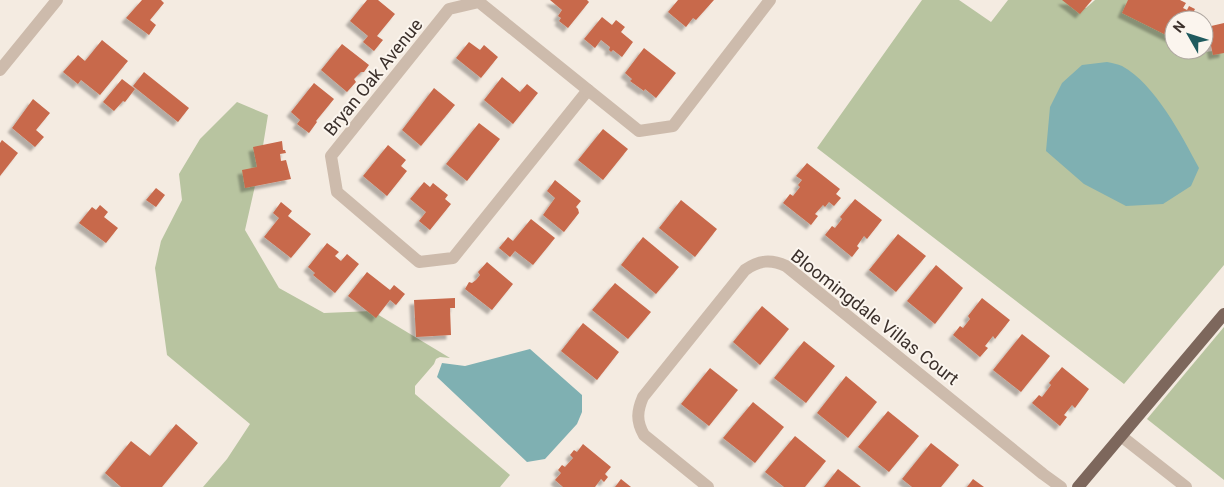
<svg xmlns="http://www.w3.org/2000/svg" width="1224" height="487" viewBox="0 0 1224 487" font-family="Roboto,sans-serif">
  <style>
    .green { fill: #b8c4a0 }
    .water { fill: #7fb0b2 }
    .building { fill: #c8694b; filter: url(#shadow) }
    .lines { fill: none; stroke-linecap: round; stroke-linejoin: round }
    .minor { stroke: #cdbbac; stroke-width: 12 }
    .major { stroke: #7d675c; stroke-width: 12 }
    .labels { text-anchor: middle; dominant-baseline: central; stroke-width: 4; stroke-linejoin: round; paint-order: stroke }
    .street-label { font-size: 18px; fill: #3b302b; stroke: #fbf5ee }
  </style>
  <defs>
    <filter id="shadow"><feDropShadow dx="-4.5" dy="4.5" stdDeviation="1" flood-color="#0004"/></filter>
  </defs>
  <rect width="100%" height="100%" fill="#f4ebe1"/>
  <g class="green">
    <polygon points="922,0 959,0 991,22 1008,0 1063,0 1071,5 1086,8 1095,0 1136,0 1174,35 1174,50 1190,50 1194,53 1224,50 1224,265 1124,384 817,148"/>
    <polygon points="237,102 268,115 260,164 245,230 279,288 324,313 372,311 450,358 440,357 436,359 434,364 415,386 415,394 510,475 500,487 203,487 227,459 250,424 167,355 155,268 161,241 182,200 179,174 200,139"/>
    <polygon points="1224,327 1224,480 1147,419"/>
  </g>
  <g class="water">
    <path d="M 1107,62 C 1112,63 1118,64 1122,66 C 1155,84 1182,136 1199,168 L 1191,186 L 1163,204 L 1126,206 L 1084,184 L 1046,151 L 1050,107 L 1062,83 L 1082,65 Z"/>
    <polygon points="530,349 582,395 582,412 577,424 545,459 527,462 437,377 442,363 465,366"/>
  </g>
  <g class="building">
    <polygon points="142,0 161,0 164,3 150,20 156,25 149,35 126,18"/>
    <polygon points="367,0 378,0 395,14 377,36 383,40 374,51 363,42 368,36 350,21"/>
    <polygon points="550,0 587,0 589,2 568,28 559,21 561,18 558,16 562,10"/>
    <polygon points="678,0 714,0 696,20 693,18 686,27 668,12"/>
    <polygon points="1062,0 1092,0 1080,14"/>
    <polygon points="1128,0 1180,0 1186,3 1183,8 1187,10 1189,6 1195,9 1193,13 1198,16 1196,20 1174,20 1174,39 1122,13"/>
    <polygon points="602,17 612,25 616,20 625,27 621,32 633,42 622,57 613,50 611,52 609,50 610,47 601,40 595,48 584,39"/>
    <polygon points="1224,23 1224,53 1213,55 1207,27"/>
    <polygon points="102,40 128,61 100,95 81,80 78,84 63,72 78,55 85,61"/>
    <polygon points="469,42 480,50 484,45 498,57 481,78 456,58"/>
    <polygon points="342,44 369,65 364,72 361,72 354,79 356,82 347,92 321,70"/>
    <polygon points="644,48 676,73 656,98 645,89 644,91 630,81 632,79 625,73"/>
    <polygon points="144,72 189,108 178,122 133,86"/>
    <polygon points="502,77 520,92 527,84 538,93 513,124 484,100"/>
    <polygon points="122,79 135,89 125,102 123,101 114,111 103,102"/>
    <polygon points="314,83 334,99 316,121 317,122 309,133 297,124 300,120 291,112"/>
    <polygon points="434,88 455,105 421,146 402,130"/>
    <polygon points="33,99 50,113 36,130 44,137 35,147 12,128"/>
    <polygon points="479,123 500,139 467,181 446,164"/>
    <polygon points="603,129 628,149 603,180 578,160"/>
    <polygon points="2,140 18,153 0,176 0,143"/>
    <polygon points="282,141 283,150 285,150 286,153 280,154 281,161 286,160 291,179 245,188 242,170 257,167 253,147"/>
    <polygon points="388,145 406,160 401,166 407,171 387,196 363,176"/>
    <polygon points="807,163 840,189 836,194 841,198 834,206 829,202 825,207 823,205 815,214 818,216 811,225 783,203 790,194 793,196 800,187 798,185 802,180 796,176"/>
    <polygon points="555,180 581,201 576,207 578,209 579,213 564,232 543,215 555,198 547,191"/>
    <polygon points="424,182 430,187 433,183 448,195 445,199 451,204 430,230 419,221 426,212 410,199"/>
    <polygon points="156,188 165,195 156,207 146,200"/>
    <polygon points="855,199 882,220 867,239 864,236 857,246 859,248 852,257 825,235 832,226 835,228 842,219 840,217"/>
    <polygon points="681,200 717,229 695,257 659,228"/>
    <polygon points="281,202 292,211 288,216 311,234 291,258 264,237 279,218 273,213"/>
    <polygon points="100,205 108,212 104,217 118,228 106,243 79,223 92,207 96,210"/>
    <polygon points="531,219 555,238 533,265 515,251 510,257 499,248 508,237 513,241"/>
    <polygon points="898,234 926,256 896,292 869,270"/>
    <polygon points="643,237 679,267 656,294 621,265"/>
    <polygon points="327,243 339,252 335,256 341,261 347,254 359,264 335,293 313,275 315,273 308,267"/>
    <polygon points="487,262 513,284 492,310 465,289 469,282 472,283 476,280 480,275 478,272"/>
    <polygon points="936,265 963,288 935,324 907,301"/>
    <polygon points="367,272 390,290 394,285 405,294 396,305 390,300 376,318 348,296"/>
    <polygon points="615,283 651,312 628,339 592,310"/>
    <polygon points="455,298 455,308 450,308 451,335 416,337 414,300"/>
    <polygon points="982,298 1010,320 995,339 993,336 985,346 988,348 980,357 953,335 960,326 963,328 970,319 968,316"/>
    <polygon points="762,306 789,329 760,365 733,342"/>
    <polygon points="583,323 619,352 597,380 561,351"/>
    <polygon points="1022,334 1050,356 1021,392 993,370"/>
    <polygon points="804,341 835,366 806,403 774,378"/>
    <polygon points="1062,367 1089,389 1075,408 1072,405 1064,415 1067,417 1060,426 1032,403 1039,395 1042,397 1051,385 1049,383"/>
    <polygon points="710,368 738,390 709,426 681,404"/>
    <polygon points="846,376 877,402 848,438 817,413"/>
    <polygon points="753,402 784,427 755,463 723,438"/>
    <polygon points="888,411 919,436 889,472 858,447"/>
    <polygon points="176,424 198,443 162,487 121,487 105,473 131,441 150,456"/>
    <polygon points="795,436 826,461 805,487 784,487 765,472"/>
    <polygon points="931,443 959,465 941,487 912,487 902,479"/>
    <polygon points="583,444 611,467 605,474 608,477 604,482 601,479 595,487 563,487 555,480 561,473 558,470 562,465 565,467 573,458 570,455 574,450 577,452"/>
    <polygon points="838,469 861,487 824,487"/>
    <polygon points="621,479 631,487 615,487"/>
    <polygon points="973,479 984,487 967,487"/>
  </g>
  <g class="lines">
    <g class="minor">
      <polygon points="479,2 588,90 453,258 419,262 337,192 331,156 449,9"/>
      <polyline points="0,70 57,0"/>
      <polyline points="588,90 639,131 673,126 770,0"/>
      <polyline points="1121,436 1186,487"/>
      <path d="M 708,487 L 644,435 C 636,421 637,411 643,397 L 745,270 C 759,260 771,259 786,266 L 1043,474 L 1061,487"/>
    </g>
    <polyline class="major" points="1078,487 1224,314"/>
  </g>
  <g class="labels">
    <g class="street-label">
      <text transform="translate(373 77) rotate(-51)">Bryan Oak Avenue</text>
      <text transform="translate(875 317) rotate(38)">Bloomingdale Villas Court</text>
    </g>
  </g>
  <g transform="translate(1189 35) rotate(309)"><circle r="24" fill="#fbf5ee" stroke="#aea6a0"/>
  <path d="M0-4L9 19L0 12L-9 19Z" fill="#1f5a5e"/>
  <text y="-8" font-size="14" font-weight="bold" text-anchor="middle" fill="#3b302b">N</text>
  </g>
</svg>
